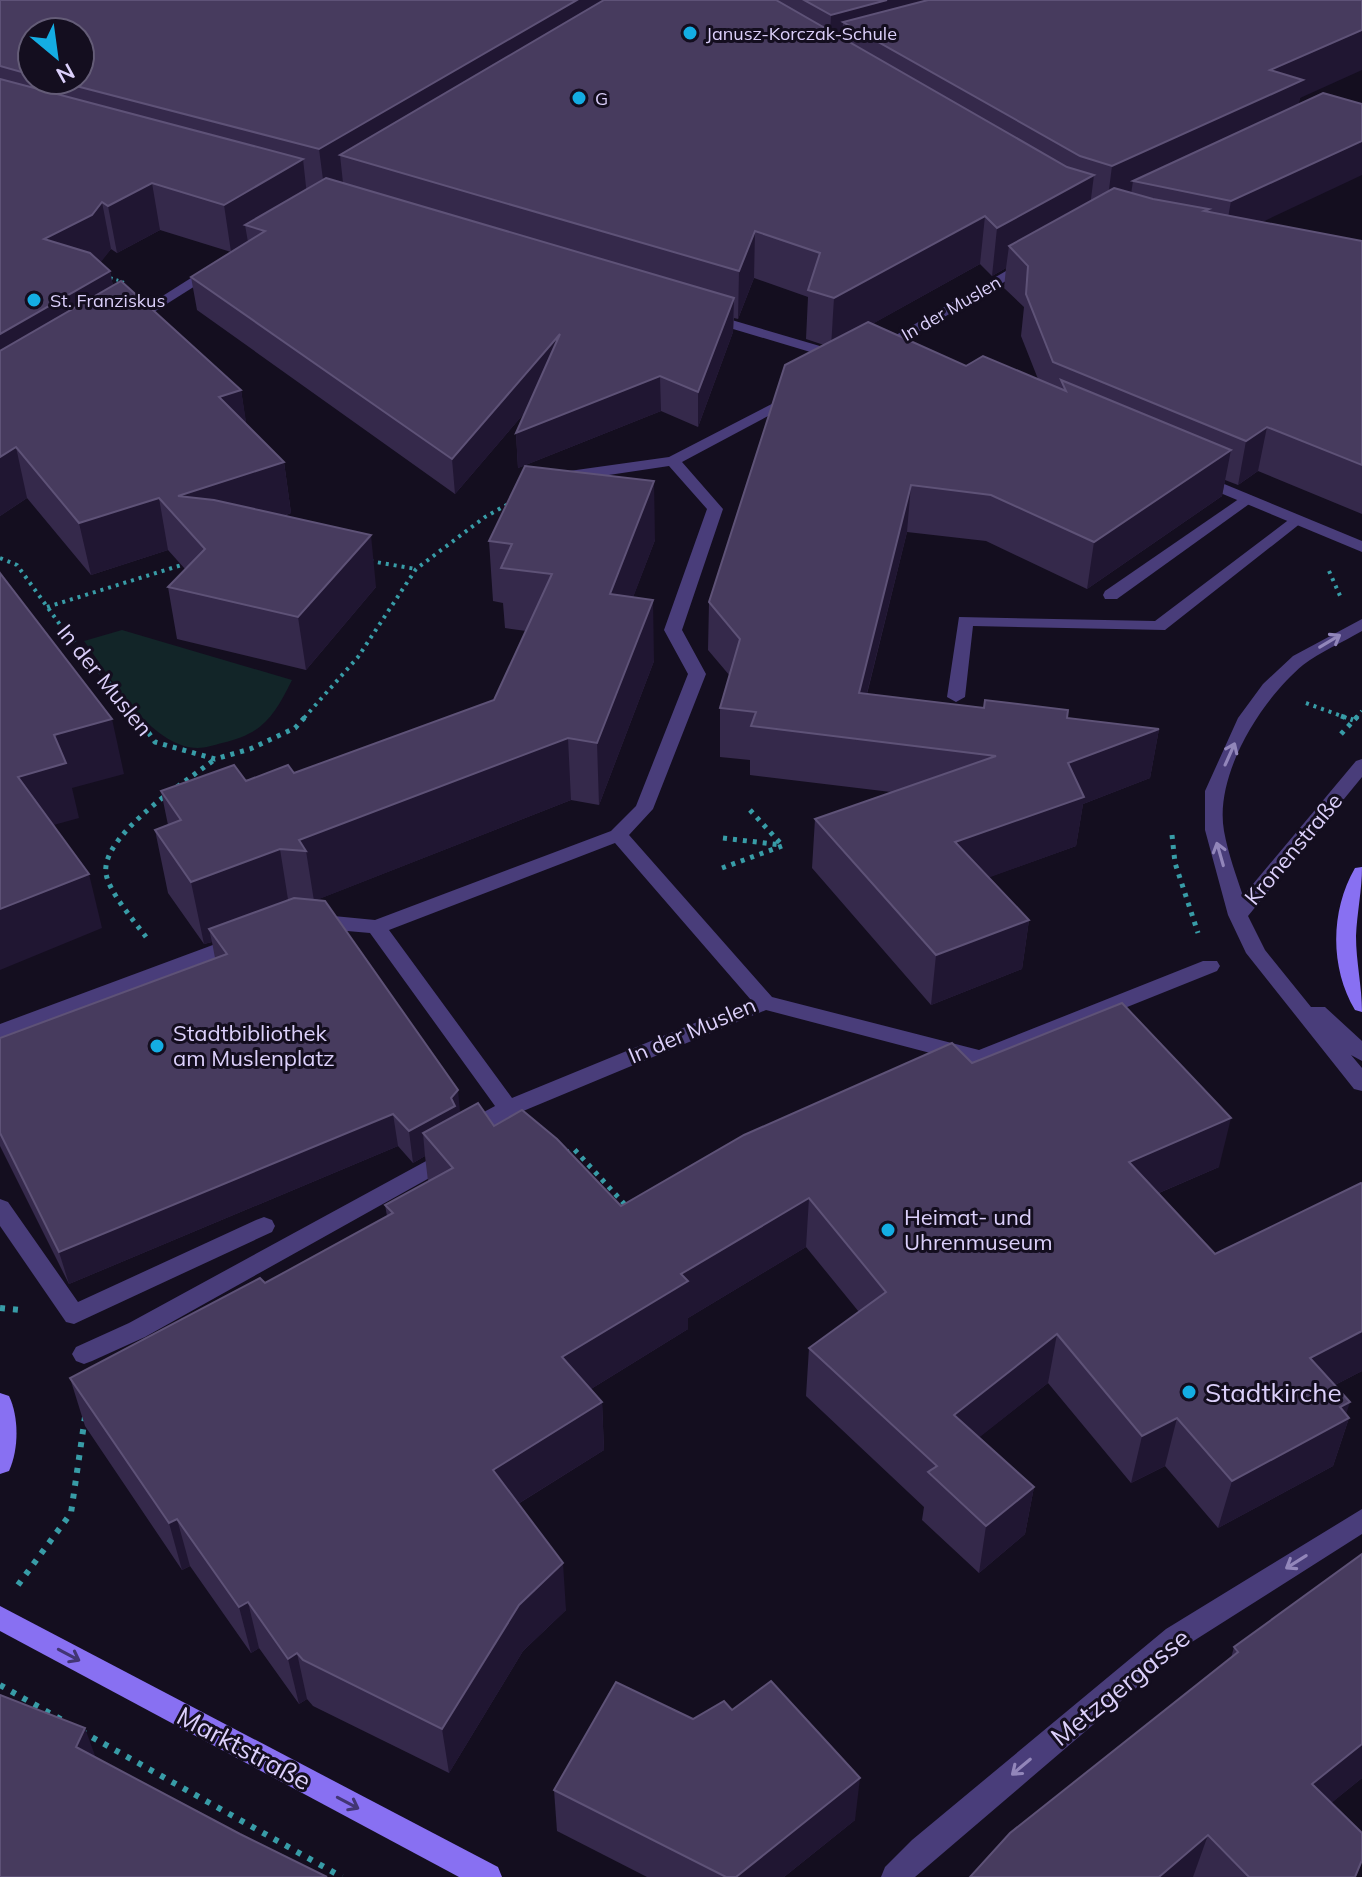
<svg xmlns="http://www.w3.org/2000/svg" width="1362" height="1877" viewBox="0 0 1362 1877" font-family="Mulish,sans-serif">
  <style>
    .green { fill: #122528 }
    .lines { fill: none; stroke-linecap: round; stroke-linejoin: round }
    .path-far3 { stroke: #389ca7; stroke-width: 3; stroke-dasharray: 2 4; stroke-linecap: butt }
    .path-far2 { stroke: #389ca7; stroke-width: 4; stroke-dasharray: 3 5; stroke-linecap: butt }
    .path-far1 { stroke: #389ca7; stroke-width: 5; stroke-dasharray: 4 6; stroke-linecap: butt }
    .path { stroke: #389ca7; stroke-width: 6; stroke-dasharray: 5 8; stroke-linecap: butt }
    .lane { fill: #493d7a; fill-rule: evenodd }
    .street { fill: #493d7a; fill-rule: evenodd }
    .secondary { fill: #8870f2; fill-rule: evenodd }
    .wall { fill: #35294b; fill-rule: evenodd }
    .shaded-wall { fill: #201632 }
    .building { fill: #473b5e; stroke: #5e5277; stroke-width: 2 }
    .oneway { stroke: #9286ba }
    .oneway2 { stroke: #423573 }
    .poi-dot { fill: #14ade3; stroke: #140e1f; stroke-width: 3 }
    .labels { text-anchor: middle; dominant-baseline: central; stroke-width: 6; stroke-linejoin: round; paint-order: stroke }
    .far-poi-label { font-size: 18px; fill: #dcd0fb; stroke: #140e1f; text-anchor: start }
    .far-street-label { font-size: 18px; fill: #dcd0fb; stroke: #140e1f }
    .street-label { font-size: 22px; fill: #dcd0fb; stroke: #140e1f }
    .poi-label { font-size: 22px; fill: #dcd0fb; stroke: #140e1f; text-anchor: start }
    .near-poi-label { font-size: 26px; fill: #dcd0fb; stroke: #140e1f; text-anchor: start }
    .near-street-label { font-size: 26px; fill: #dcd0fb; stroke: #140e1f }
  </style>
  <rect width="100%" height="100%" fill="#140e1f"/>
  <path class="green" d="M 122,630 L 292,680 C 274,716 263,734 222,743 C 214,745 205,748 198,748 C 151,748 109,675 84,641 Z"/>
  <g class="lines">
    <polyline class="path-far3" points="105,276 126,283"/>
    <g class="path-far2">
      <polyline points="0,558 17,565 61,626 139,718"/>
      <polyline points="370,561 416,569"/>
      <polyline points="1329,571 1341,598"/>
      <polyline points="47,607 188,563"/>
      <polyline points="1306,703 1347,718"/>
      <polyline points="304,718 358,657 416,569 485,517 510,503"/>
      <polyline points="1356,718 1362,711"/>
    </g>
    <g class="path-far1">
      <polyline points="137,716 155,742 215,759 250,749 295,728 306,716"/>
      <polyline points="1341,716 1353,720"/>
      <polyline points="1341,734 1358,716"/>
      <polyline points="177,787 214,760"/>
      <polyline points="750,810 782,845"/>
      <polyline points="1172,835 1175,863 1198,933"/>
      <polyline points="723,838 781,845"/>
      <polyline points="722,868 782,846"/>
      <path d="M 146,937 C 135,922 108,891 106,873 C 102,846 147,810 166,795"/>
      <polyline points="566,1153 574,1149 629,1209"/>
    </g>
    <g class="path">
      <polyline points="0,1308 20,1310"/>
      <polyline points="18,1585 71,1513 85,1417"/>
      <polyline points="0,1685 62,1720"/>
      <polyline points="81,1731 342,1877"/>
    </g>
    <g class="lane">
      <polygon points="1246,494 1252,496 1252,502 1117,599 1105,599 1103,595 1105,591"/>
      <polygon points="1295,515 1303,520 1301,523 1165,630 973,626 965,697 956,702 947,697 959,617 1155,621"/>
    </g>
    <g class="street">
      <polygon points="1023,261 1035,264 884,352 879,353 872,349"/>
      <polygon points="210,266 222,269 135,324 130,325 123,321"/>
      <polygon points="708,313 847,354 849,357 847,360 837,360 703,320 701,317"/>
      <path d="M 795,392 L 802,396 L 800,399 L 682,462 L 723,509 L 682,630 L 706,674 L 653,809 L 629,835 L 772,997 L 979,1050 L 1203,961 L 1217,961 L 1220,966 L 1217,971 L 980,1066 L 766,1010 L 516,1114 L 476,1137 L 460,1137 L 457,1131 L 460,1125 L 495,1106 L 370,933 L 313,928 L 303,921 L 313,914 L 375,920 L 611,831 L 636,806 L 688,674 L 664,630 L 707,509 L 669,466 L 562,482 L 554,477 L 562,472 L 669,457 ZM 615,843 L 751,1000 L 512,1098 L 389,930 Z"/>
      <polygon points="1200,474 1362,541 1362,552 1194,482 1192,479"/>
      <path d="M 1362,619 L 1362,631 C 1343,642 1320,652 1303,665 C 1261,700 1214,775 1224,831 C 1228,853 1236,875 1243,896 L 1356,761 L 1362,759 L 1362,777 L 1248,916 L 1265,950 L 1311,1007 L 1325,1007 L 1362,1041 L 1362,1061 L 1351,1055 L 1362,1068 L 1362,1091 L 1354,1089 L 1246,953 L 1228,915 L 1205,830 L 1205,791 L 1238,718 L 1263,684 L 1293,656 Z"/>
      <polygon points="237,936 244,938 247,943 244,948 0,1039 0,1024"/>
      <polygon points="450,1148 458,1150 461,1156 458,1162 145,1337 92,1361 84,1364 76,1361 72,1354 76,1347 129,1323"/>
      <polygon points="0,1199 8,1202 78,1302 256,1220 264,1217 272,1220 275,1226 272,1232 74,1324 66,1322 0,1226"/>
      <polygon points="1362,1509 1362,1534 1184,1647 915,1877 881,1877 885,1867 912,1840 1166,1629"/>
    </g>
    <g class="secondary">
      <path d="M 1362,867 C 1362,890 1357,913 1356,936 C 1356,962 1362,986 1362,1012 L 1355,1010 C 1330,968 1330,911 1355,868 Z"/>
      <path d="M 0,1393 L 9,1396 C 19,1417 19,1449 9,1471 L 0,1474 Z"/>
      <polygon points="0,1606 498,1867 502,1877 459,1877 0,1631"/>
    </g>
  </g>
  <g class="wall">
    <path d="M 0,0 L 1362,0 L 1300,98 L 1262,222 L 1362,241 L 1362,514 L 1258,471 L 1238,485 L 1225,480 L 1222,496 L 1087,589 L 986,541 L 907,532 L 867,694 L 1159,729 L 1150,778 L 1083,804 L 1076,846 L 989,877 L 1029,920 L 1022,969 L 931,1005 L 812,868 L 815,819 L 891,792 L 750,775 L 750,760 L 720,757 L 720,708 L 730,676 L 708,650 L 709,602 L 824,345 L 806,339 L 808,297 L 754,278 L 738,319 L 734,318 L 733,332 L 698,427 L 661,411 L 518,468 L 516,433 L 526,411 L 455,494 L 197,310 L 191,277 L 231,252 L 160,230 L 117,253 L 111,249 L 100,262 L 110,271 L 113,286 L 241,390 L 246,424 L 284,462 L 291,513 L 284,516 L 376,587 L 306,670 L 177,639 L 168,587 L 185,569 L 168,550 L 91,575 L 27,498 L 0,516 ZM 32,32 L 80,80 L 32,80 ZM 980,264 L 992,276 L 1006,268 L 1004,288 L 1024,307 L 1021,336 L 1038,379 L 966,366 L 872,324 Z"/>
    <polygon points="655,540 633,597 654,661 599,805 571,800 316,900 460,1113 494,1126 621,1206 972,1063 1219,1167 1159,1193 1215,1254 1362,1184 1362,1371 1335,1385 1346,1414 1349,1418 1333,1466 1218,1528 1165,1466 1131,1483 1048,1383 979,1437 1034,1487 1025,1534 979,1573 922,1520 924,1507 806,1396 809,1348 859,1312 806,1247 688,1318 688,1329 591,1389 602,1402 604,1450 518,1504 566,1610 523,1651 449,1773 313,1706 307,1699 299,1704 259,1648 251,1653 190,1566 182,1570 85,1426 70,1378 265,1283 387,1216 385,1205 428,1181 425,1156 413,1163 398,1146 69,1284 0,1146 0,1038 215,958 212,942 204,944 168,893 155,830 168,825 161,791 294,773 494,700 526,631 505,628 503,603 493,601 489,541"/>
    <polygon points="1234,1647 1362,1778 1331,1803 1355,1877 970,1877 1231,1658"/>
    <polygon points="732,1710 855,1820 784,1877 647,1877 557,1831 554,1790 693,1719"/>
  </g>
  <g class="shaded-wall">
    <polygon points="577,0 649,0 340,155 343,183 325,195 319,149"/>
    <polygon points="887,0 935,0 843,22 841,55 829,58 831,15"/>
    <polygon points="1362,30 1362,70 1300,98 1295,124 1133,181 1130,201 1106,213 1112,166 1270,70"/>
    <polygon points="1362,141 1362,175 1224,240 1231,201"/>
    <polygon points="303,159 308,205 245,225 248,242 231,252 224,205"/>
    <polygon points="1094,175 1088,222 1009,246 1006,268 992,276 997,228"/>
    <polygon points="152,183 160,230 117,253 108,206"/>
    <polygon points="102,202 111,249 101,262 44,239"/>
    <polygon points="985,216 980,264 831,347 834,298"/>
    <polygon points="755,231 754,278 738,319 739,271"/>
    <polygon points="110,271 119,319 0,390 0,334"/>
    <polygon points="734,298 733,332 698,427 698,392"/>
    <polygon points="560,334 562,369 455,494 452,459"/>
    <polygon points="660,376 661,411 518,468 516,433"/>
    <polygon points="241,390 249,440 219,397"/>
    <polygon points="1267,427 1258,471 1238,485 1246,441"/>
    <polygon points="16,447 27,498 0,516 0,457"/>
    <polygon points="1231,450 1222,496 1087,589 1094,542"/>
    <polygon points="284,462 291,513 200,543 178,496"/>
    <polygon points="654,481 655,540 611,655 610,594"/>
    <polygon points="911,485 907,532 855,741 859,693"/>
    <polygon points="159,498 168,550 91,575 79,523"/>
    <polygon points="371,535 376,587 306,670 298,617"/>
    <polygon points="653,600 654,661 599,805 597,743"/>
    <polygon points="112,719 124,774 72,788 79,818 32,831 18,777 54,735"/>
    <polygon points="1159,729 1150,778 1083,804 1076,846 949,892 955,842 1068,763"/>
    <polygon points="568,738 571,800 314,901 306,851 299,840"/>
    <polygon points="280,849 290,912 209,929 212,942 204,944 191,882"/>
    <polygon points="89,874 102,928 0,970 0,909"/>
    <polygon points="1029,920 1022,969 931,1005 936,955"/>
    <polygon points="458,1090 461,1122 423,1133 425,1156 413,1163 409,1131 451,1098"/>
    <polygon points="393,1114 398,1146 69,1284 59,1252"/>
    <polygon points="1231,1118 1219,1167 1119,1210 1129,1162"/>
    <polygon points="809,1198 806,1247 688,1318 688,1329 565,1405 562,1357 681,1274"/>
    <polygon points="1362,1331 1362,1371 1294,1406 1310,1358"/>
    <polygon points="1057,1334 1048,1383 947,1463 954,1415"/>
    <polygon points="602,1402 604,1450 497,1517 493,1470"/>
    <polygon points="1350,1402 1344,1421 1349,1418 1333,1466 1218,1528 1232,1481 1340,1407"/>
    <polygon points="1177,1418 1165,1466 1131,1483 1142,1436"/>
    <polygon points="1034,1487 1025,1534 979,1573 986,1526"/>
    <polygon points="177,1519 190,1566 182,1570 169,1523"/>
    <polygon points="563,1563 566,1610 523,1651 449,1773 442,1729 519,1605"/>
    <polygon points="248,1602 259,1648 251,1653 239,1607"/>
    <polygon points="297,1653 307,1699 299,1704 288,1659"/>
    <polygon points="85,1728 102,1775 76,1747"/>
    <polygon points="1362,1744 1362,1778 1292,1835 1312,1784"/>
    <polygon points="860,1778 855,1820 784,1877 736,1877"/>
    <polygon points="1208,1835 1193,1877 1159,1877"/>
  </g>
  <g class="building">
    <polygon points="0,0 577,0 319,149 53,80 80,80 80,32 32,32 32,75 0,66"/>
    <polygon points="604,0 776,0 1067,167 1094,175 997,228 985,216 834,298 808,290 820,253 755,231 739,271 340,155"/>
    <polygon points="804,0 887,0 831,15"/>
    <polygon points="928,0 1362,0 1362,30 1270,70 1303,80 1112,166 1080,156 843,22"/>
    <polygon points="0,79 303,159 224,205 152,183 108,206 102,202 92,215 44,239 90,253 110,271 0,334"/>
    <polygon points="1323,93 1362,104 1362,141 1231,201 1133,181"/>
    <polygon points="326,178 734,298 698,392 660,376 516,433 560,334 452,459 191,277 265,231 245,225"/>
    <polygon points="1114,188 1153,199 1209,209 1204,211 1362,241 1362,465 1267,427 1246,441 1053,362 1026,294 1028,266 1009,246"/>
    <polygon points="121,281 241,390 219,397 284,462 178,496 214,500 371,535 298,617 168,587 205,549 159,498 79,523 16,447 0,457 0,351"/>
    <polygon points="868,322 966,366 983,356 1066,391 1061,380 1231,450 1094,542 991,495 911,485 859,693 984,708 985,700 1068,710 1067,718 1159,729 1068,763 1084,797 955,842 1029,920 936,955 815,819 996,756 751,726 756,712 720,708 740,639 709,602 785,365"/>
    <polygon points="525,466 654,481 610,594 653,600 597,743 568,738 299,840 306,851 280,849 191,882 155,830 181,820 161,791 234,765 246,781 288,765 294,773 494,700 552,574 501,568 512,544 489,541"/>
    <polygon points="0,573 112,719 54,735 66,763 18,777 89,874 0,909"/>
    <polygon points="294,898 325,901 458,1090 451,1098 455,1106 409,1131 393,1114 59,1252 0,1133 0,1038 227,954 209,929"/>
    <polygon points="1122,1003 1231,1118 1129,1162 1215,1254 1361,1183 1362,1184 1362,1331 1310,1358 1350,1402 1340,1407 1349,1418 1232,1481 1177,1418 1142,1436 1057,1334 954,1415 1034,1487 986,1526 928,1472 937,1466 809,1348 886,1292 809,1198 681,1274 688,1281 562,1357 602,1402 493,1470 563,1563 519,1605 442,1729 303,1660 297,1653 288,1659 248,1602 239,1607 177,1519 169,1523 70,1378 260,1278 265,1283 393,1213 385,1205 453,1168 423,1133 478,1103 494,1126 522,1110 557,1139 621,1206 744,1135 952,1043 972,1063"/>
    <polygon points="1362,1554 1362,1744 1312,1784 1362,1833 1362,1860 1355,1877 1249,1877 1208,1835 1159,1877 970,1877 1010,1833 1238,1652 1234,1647"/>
    <polygon points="771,1681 860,1778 736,1877 726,1877 554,1790 616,1682 693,1719 724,1701 732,1710"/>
    <polygon points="0,1695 85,1728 76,1747 240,1834 327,1877 0,1877"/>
  </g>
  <defs><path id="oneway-shaft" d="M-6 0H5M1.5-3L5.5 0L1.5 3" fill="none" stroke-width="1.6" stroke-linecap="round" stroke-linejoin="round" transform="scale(2)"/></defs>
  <g class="oneway">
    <use href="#oneway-shaft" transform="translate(1330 641) rotate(-31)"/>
    <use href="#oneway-shaft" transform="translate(1230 754) rotate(-66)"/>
    <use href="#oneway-shaft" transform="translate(1220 854) rotate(-106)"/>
    <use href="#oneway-shaft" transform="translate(1296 1562) rotate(148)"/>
    <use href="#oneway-shaft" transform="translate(1021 1767) rotate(140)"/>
  </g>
  <g class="oneway2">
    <use href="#oneway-shaft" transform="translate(69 1655) rotate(28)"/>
    <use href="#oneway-shaft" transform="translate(348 1803) rotate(28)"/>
  </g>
  <g class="poi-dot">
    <circle cx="690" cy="33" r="8"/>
    <circle cx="579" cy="98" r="8"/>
    <circle cx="34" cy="300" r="8"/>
    <circle cx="157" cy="1046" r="8"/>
    <circle cx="888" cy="1230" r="8"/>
    <circle cx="1189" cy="1392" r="8"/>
  </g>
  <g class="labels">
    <g class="far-poi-label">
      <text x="706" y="33">Janusz-Korczak-Schule</text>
      <text x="595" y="98">G</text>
      <text x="50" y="300">St. Franziskus</text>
    </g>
    <g class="far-street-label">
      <text transform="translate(951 308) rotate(-30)">In der Muslen</text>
    </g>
    <g class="street-label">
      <text transform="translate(105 680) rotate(51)">In der Muslen</text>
      <text transform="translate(1293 849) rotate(-50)">Kronenstraße</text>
      <text transform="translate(692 1030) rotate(-23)">In der Muslen</text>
    </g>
    <g class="poi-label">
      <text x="173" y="1033">Stadtbibliothek<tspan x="173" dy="25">am Muslenplatz</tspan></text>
      <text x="904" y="1217">Heimat- und<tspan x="904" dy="25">Uhrenmuseum</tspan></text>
    </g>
    <g class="near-poi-label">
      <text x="1205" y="1392">Stadtkirche</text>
    </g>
    <g class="near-street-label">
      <text transform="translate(1120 1687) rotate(-39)">Metzgergasse</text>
      <text transform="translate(244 1748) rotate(28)">Marktstraße</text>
    </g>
  </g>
  <g transform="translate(56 56) rotate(151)"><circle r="38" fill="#140e1f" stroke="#645c77" stroke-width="2"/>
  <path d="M0-6L14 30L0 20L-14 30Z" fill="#14ade3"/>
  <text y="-12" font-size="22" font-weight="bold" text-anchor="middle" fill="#dcd0fb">N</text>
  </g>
</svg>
